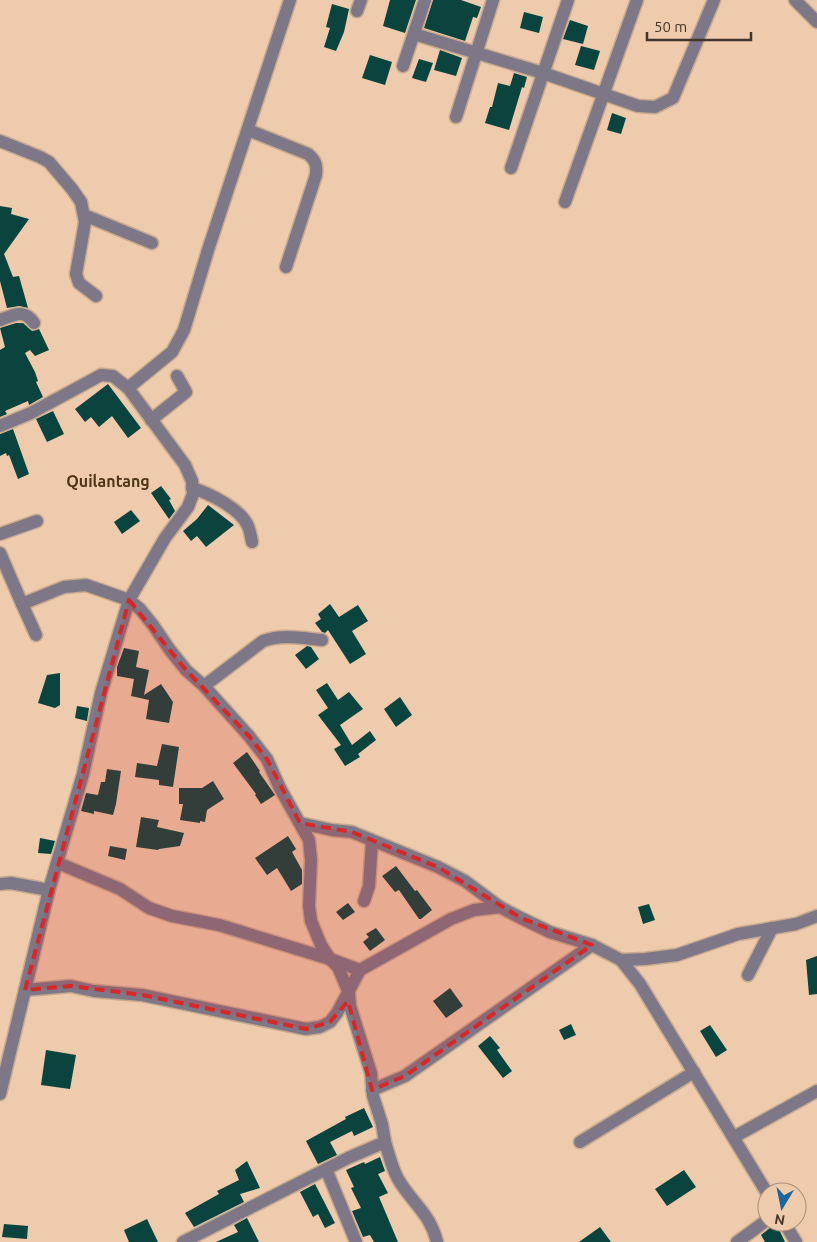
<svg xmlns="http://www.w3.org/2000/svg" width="817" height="1242" viewBox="0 0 817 1242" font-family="Ubuntu,sans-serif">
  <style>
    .building { fill: #0b433e }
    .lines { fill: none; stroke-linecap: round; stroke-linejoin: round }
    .minor-casing { stroke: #c8aa8f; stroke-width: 15 }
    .minor { stroke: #7d7787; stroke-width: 12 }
    .marked { fill: #d62828; fill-opacity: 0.2; stroke: #d62828; stroke-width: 4; stroke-dasharray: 10 6; stroke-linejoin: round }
    .labels { text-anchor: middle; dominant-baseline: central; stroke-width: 5; stroke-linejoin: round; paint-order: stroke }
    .quarter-label { font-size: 16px; font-weight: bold; fill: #4e3419; stroke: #edcbac }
  </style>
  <rect width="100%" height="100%" fill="#edcbac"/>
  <g class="building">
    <polygon points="390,0 416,0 405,33 383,26"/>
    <polygon points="433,0 461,0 481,7 477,18 473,17 465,41 424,28"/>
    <polygon points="332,4 349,9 344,32 336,51 324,47 330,28 326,27"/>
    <polygon points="524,12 543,17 539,33 520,28"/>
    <polygon points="570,20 588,26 583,44 563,39"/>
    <polygon points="581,46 600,51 594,70 575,65"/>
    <polygon points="440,50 462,58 456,76 434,70"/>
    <polygon points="370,55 392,62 385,85 362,78"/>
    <polygon points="419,59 433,63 426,82 412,78"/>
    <polygon points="514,73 527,77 524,88 522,87 509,130 485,123 490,107 492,107 498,83 510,86"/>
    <polygon points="612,113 626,118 621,134 607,130"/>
    <polygon points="0,206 12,208 11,214 29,219 4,254 13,277 19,276 28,308 19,306 7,308 0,281"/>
    <polygon points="16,323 23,323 32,331 39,329 49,350 35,356 30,350 25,353 35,372 38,381 36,382 43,397 29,405 28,401 5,411 7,414 0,417 0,350 5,347 0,328"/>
    <polygon points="108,384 141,428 128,438 112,416 99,427 91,417 85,422 75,409"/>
    <polygon points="53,411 64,434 47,442 36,419"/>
    <polygon points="13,429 29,474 18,479 9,455 7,456 6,453 0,456 0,434"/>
    <polygon points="161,486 171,499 169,500 175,511 169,519 151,493"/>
    <polygon points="208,505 234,525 206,547 197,536 191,541 183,531 197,519"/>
    <polygon points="131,510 140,521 122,534 114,522"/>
    <polygon points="330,604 339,617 358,605 368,621 352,631 366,654 350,664 328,630 325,633 322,632 315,623 321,619 318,614"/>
    <polygon points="307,646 311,647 319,659 306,669 295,655"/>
    <polygon points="124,648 139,651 136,667 149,670 144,695 161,684 173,702 169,723 146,719 149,700 131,696 134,679 117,676 117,667"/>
    <polygon points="60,673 60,705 55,708 38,703 47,675"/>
    <polygon points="327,683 338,700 349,692 363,709 340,725 352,745 370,731 376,740 358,754 360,757 345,766 334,749 341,745 318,715 328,708 316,690"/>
    <polygon points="400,697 412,715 396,727 384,709"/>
    <polygon points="77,706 89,708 87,721 75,718"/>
    <polygon points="162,744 179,747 173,787 159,785 159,780 135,777 137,763 157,766"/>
    <polygon points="247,752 260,771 259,772 275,795 261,804 255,795 256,794 233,763"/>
    <polygon points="107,769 121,771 116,804 113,815 94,811 94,814 81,811 86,793 98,795 101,782 105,782"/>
    <polygon points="213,781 224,799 207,810 205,822 200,821 200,823 180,820 183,804 179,804 179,788 202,788"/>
    <polygon points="141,817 159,820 157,827 184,833 180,846 159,849 158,850 136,847"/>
    <polygon points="288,836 296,849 292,852 302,870 302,884 291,891 277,868 267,875 255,858"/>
    <polygon points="40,838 55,841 51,854 38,853"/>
    <polygon points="110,846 127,849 125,860 108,856"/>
    <polygon points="396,866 415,891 417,890 432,910 421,919 419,919 399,890 395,892 382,876"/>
    <polygon points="348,903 355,912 343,920 336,912"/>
    <polygon points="649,904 655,920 643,924 638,907"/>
    <polygon points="376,928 385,940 370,951 363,942 369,937 366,934"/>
    <polygon points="817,956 817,994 809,995 806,960"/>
    <polygon points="450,988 463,1006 446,1018 433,1001"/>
    <polygon points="571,1024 576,1035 564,1040 559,1030"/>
    <polygon points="710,1025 727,1050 716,1057 700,1031"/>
    <polygon points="490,1036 500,1048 497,1050 512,1071 503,1078 478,1046"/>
    <polygon points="46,1050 76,1055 70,1089 41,1085"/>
    <polygon points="364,1108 373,1127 354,1136 352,1131 330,1142 337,1155 318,1164 306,1141 346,1119 345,1117"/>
    <polygon points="380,1157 385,1171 378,1174 388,1193 379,1197 398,1242 374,1242 370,1235 363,1237 352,1211 361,1208 351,1188 354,1187 346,1170 364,1162 365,1164"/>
    <polygon points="247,1161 260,1188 240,1194 244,1202 194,1227 185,1213 219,1194 217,1191 239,1180 235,1170"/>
    <polygon points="684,1170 696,1187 667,1206 655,1189"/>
    <polygon points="315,1184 335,1223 325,1228 318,1214 313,1217 300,1192"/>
    <polygon points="247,1218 259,1242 216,1242 238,1232 234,1225"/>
    <polygon points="147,1219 158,1242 129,1242 124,1230"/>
    <polygon points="776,1223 785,1242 765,1242 761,1235"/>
    <polygon points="4,1224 28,1226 27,1239 2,1237"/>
    <polygon points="600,1227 611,1242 579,1242"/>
  </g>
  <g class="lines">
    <defs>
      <g id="minor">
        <polyline points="795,0 817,22"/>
        <polyline points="357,11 361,0"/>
        <polyline points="414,34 543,73 638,106 655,107 673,98 714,0"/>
        <polyline points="403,66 425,0"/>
        <polyline points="456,117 493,0"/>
        <path d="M 248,130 L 308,154 C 316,161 317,165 316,175 L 286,267"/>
        <polyline points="0,141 40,157 49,162 72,189 81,202 85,222 76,274 79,283 96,296"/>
        <polyline points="511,168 568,0"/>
        <polyline points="565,202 637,0"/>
        <polyline points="84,215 152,243"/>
        <path d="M 0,320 C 14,315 24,308 34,323"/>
        <polyline points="128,388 172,352 184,330 208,250 290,0"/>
        <polyline points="151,420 186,392 177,376"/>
        <polyline points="0,426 31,413 101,375 113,376 128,388 185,465 192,481 193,494 188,507 165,538 129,600 140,609 153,625 170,650 186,670 204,686 249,736 267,759 280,788 309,840 311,860 309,906 311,921 321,945 330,959 338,967 349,993 350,1006 371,1073 373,1096 382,1124 385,1142 348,1158 183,1242"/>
        <path d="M 192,488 C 209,493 241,509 248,526 C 250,531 251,537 252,542"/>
        <polyline points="0,534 37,521"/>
        <polyline points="0,553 22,604 64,587 86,585 129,600 101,693 83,774 49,890 0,1094"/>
        <polyline points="22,604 36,635"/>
        <path d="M 204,686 L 263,641 C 283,634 301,638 322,640"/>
        <polyline points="300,823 332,830 352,832 438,867 465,881 500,907 521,918 550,932 592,945 621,960 640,984 767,1193"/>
        <polyline points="58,863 120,889 149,908 172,916 219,925 330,959 360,970"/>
        <polyline points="0,884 11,883 49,890"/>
        <polyline points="364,901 369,886 372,841"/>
        <polyline points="621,960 645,959 677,955 738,934 796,924 817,916"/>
        <polyline points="748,975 772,928"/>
        <polyline points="25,990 71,986 94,991 142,995 306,1029 320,1027 330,1022 337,1013 360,970 451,919 474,910 500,907"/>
        <polyline points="372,1090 405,1076 592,945"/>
        <polyline points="734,1137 817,1091"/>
        <path d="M 385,1142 C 389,1155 392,1168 398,1179 C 412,1203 430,1213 437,1242"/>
        <polyline points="580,1142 694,1072"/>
        <polyline points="326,1169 356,1242"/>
        <polyline points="784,1222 796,1242"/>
        <polyline points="737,1242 767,1220"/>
      </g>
    </defs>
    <use href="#minor" class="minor-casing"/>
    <use href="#minor" class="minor"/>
  </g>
  <path class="marked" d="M 129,600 L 186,670 L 249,736 L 267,759 L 300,823 L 352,832 L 438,867 L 521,918 L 592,945 L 405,1076 L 372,1090 L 348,1001 L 330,1022 L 306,1029 L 142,995 L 71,986 L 25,990 Z"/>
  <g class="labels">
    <g class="quarter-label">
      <text x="108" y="481">Quilantang</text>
    </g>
  </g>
  <g transform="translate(782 1207) rotate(190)"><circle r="24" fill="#edcbac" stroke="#a98f78"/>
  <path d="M0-4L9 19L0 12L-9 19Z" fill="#1d6599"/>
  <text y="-8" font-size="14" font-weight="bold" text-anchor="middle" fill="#433629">N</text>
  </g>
  <path d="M647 32v8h104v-8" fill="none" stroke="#433629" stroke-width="2.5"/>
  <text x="654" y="32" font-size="15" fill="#433629" stroke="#edcbac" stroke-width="4" paint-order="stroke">50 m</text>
</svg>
